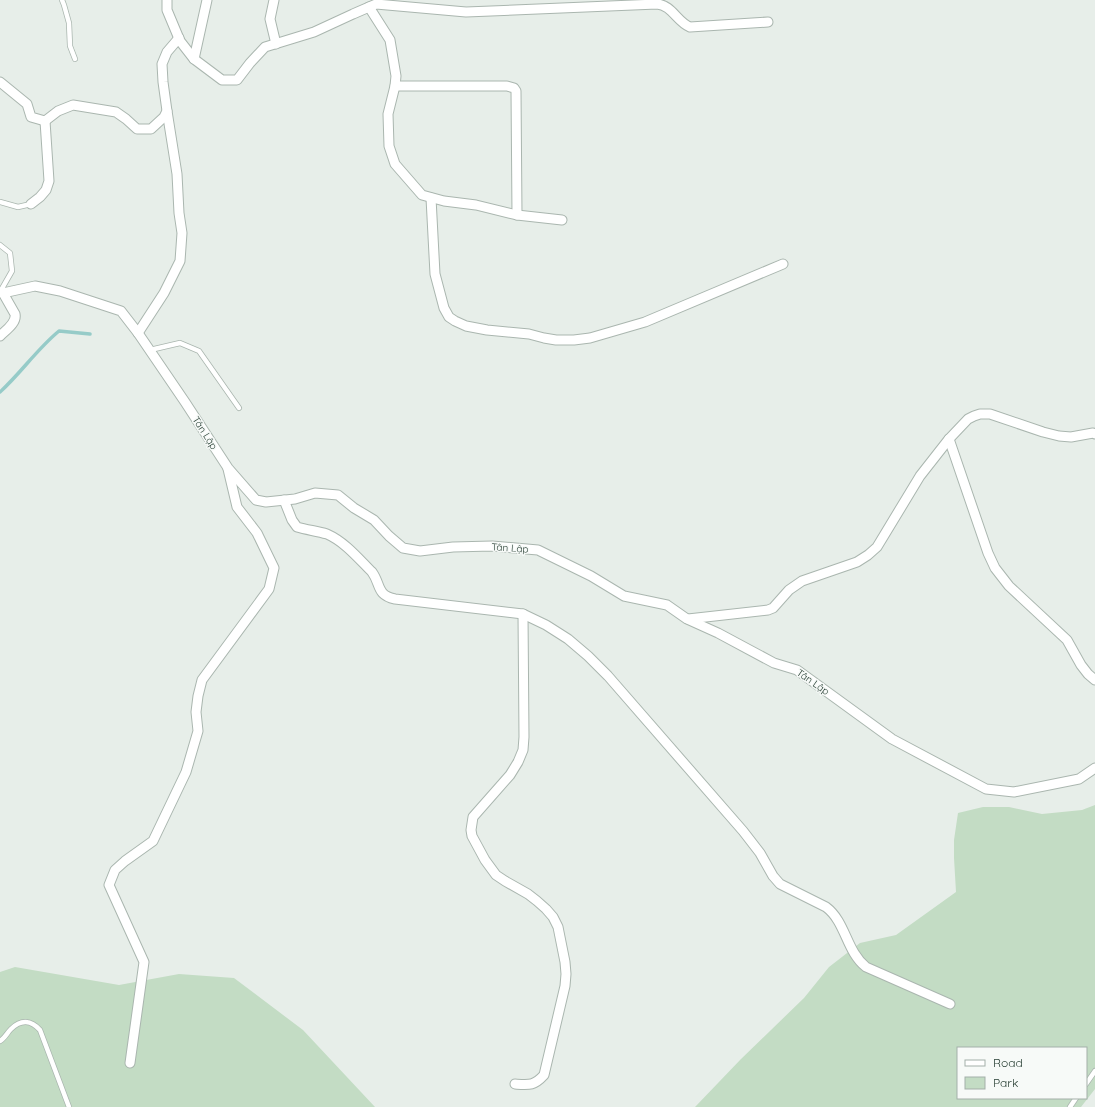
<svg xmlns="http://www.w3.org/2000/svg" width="1095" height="1107" viewBox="0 0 1095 1107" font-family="Quicksand,sans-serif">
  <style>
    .green { fill: #c3dcc4; fill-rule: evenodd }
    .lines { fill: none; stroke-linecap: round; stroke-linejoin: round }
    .stream { stroke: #96cbc8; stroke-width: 3.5 }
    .service-casing { stroke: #aab6af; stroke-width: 6 }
    .minor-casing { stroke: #aab6af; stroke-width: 11 }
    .service { stroke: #fff; stroke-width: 4.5 }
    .minor { stroke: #fff; stroke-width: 9 }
    .labels { text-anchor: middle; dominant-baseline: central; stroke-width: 3; stroke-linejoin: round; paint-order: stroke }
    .street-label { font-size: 10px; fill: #273e33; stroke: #f7faf8 }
  </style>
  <rect width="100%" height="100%" fill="#e7eee9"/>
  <g class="green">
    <path d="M 1095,805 L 1095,1089 L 1081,1107 L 695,1107 L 741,1059 L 804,998 L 829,967 L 860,943 L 896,935 L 956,892 L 954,858 L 954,840 L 958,813 L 983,807 L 1009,807 L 1042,814 L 1082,810 ZM 958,1048 L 1086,1048 L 1086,1098 L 958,1098 Z"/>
    <polygon points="15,967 119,985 179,974 234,978 303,1030 375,1107 0,1107 0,972"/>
  </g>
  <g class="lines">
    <path class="stream" d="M 0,392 C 21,373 37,349 59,331 L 90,334"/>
    <defs>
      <g id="service">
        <polyline points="62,0 64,5 69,23 70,46 75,59"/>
        <polyline points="0,202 18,207 31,204"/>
        <polyline points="0,245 10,253 12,271 0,292"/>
        <polyline points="150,350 180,343 199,351 239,408"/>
        <path d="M 0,1041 C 5,1038 7,1033 11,1029 C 21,1019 31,1020 40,1030 L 69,1107"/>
        <polyline points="1086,1084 1095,1071"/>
        <polyline points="1070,1107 1076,1098"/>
      </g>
      <g id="minor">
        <path d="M 167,0 L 167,10 L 180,41 L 194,59 L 222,80 L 237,80 L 250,63 L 265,47 L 314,32 L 353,14 L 376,4 L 466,12 L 657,4 C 672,5 677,22 690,27 L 768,22"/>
        <polyline points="274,0 270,19 276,44"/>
        <polyline points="369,7 390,40 396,76 395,86 388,114 389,146 395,164 422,195 444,201 476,205 517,215 562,220"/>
        <polyline points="194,59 207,0"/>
        <polyline points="0,82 27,104 31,117 45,121 58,111 73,105 116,112 126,119 137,129 151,129 164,117 167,111 163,82 162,64 167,52 179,38"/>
        <polyline points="395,86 507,86 514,88 516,91 517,215"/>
        <polyline points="431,198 435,274 444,308 449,317 455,321 466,326 487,330 529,334 544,338 556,340 574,340 590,338 645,322 783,264"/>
        <polyline points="31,204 40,197 46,190 49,181 45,121"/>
        <polyline points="0,292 3,293 35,286 60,291 121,311 138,333 185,402 228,468 256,500 266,502 295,499 315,493 338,495 354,508 374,520 389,536 403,548 420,551 453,547 492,546 538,550 591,576 624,596 667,605 687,619 718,633 774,663 797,670 892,739 986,789 1014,792 1079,779 1095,768"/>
        <polyline points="138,333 164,293 180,261 182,233 179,213 177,174 167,111"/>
        <path d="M 0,336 C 6,330 17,323 15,314 L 3,293"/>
        <polyline points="949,439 988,553 995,568 1009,586 1067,640 1081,665 1088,674 1095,680"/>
        <path d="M 284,500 L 292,520 L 297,527 C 307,530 317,531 327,534 C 345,542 358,558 372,572 C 381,584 376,595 395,599 L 523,614 L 546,625 L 568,639 L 588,656 L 608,676 L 743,831 L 760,853 L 773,876 L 780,884 L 826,907 C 846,922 846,951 866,967 L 950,1004"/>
        <polyline points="688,619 768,610 773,608 789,590 802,581 857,562 868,555 877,547 920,476 949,439 968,419 974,416 980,414 990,414 1043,432 1059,436 1071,437 1093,433 1095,434"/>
        <polyline points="130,1063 144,962 109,885 115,870 125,861 153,841 186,772 198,731 196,712 198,696 202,680 269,589 274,568 257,533 237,507 228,469"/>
        <path d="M 515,1084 C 529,1085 534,1086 544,1075 L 565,986 L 566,974 L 565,962 L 558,927 L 553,917 L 546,909 L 537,901 L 528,894 L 505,881 L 496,875 L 485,860 L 472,836 L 471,830 L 473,817 L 510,775 L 518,762 L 523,750 L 524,737 L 523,614"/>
      </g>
    </defs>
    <use href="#service" class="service-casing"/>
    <use href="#minor" class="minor-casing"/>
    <use href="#service" class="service"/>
    <use href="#minor" class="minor"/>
  </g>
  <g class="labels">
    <g class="street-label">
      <text transform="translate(205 433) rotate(57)">Tân Lập</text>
      <text transform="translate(510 548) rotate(4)">Tân Lập</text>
      <text transform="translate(813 682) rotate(35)">Tân Lập</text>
    </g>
  </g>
  <rect x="957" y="1047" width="130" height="52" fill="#f7faf8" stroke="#a4afa9"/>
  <rect x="965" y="1060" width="20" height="6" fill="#ffffff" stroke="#a4afa9"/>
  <text x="993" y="1067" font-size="12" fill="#273e33">Road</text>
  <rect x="965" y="1077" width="20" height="12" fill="#c3dcc4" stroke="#a4afa9"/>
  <text x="993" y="1087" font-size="12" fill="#273e33">Park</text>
</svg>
